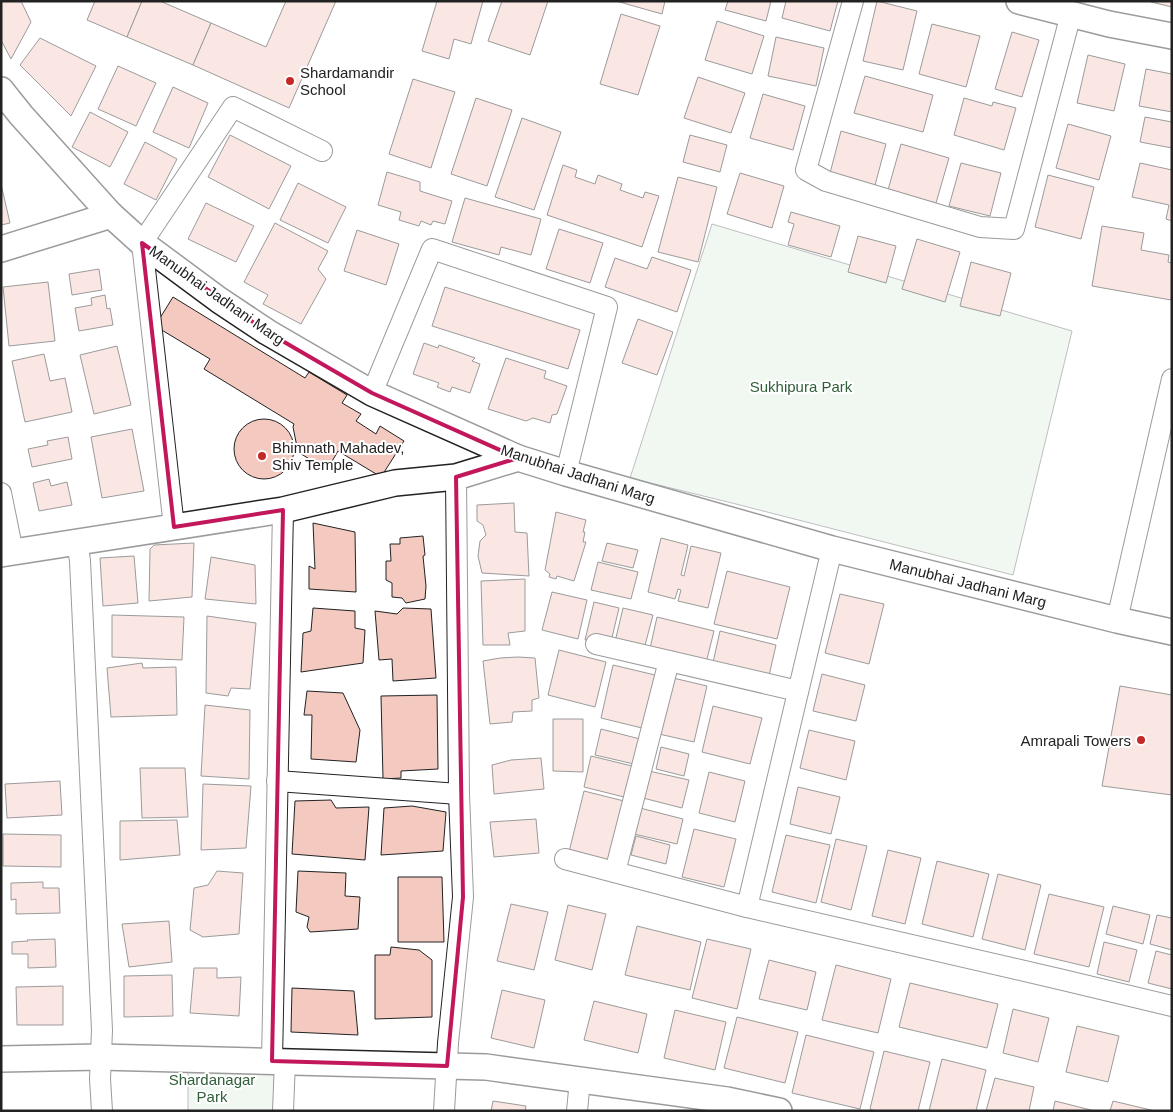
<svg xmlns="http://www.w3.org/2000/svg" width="1173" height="1112" viewBox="0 0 1173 1112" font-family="Arial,sans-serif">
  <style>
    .green { fill: #e0efe3; stroke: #6f6f6f }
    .building { fill: #f3c9c0; stroke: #222 }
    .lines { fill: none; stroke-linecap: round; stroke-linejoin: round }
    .minor-casing { stroke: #222; stroke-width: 22 }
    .tertiary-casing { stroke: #222; stroke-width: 28 }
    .minor { stroke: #fff; stroke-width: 20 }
    .tertiary { stroke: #fff; stroke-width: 25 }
    .marked { fill: none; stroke: #c2185b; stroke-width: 4; stroke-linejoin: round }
    .poi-dot { fill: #c62828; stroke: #fff; stroke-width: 2 }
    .labels { text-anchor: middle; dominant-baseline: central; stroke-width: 4; stroke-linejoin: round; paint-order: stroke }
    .poi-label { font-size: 15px; fill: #222; stroke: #fff; text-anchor: start }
    .street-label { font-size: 15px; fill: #222; stroke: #fff }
    .park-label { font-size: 15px; fill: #2f5e38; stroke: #fff }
  </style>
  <rect width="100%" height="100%" fill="#fff"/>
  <g class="green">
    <polygon points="712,224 1072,331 1013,575 732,503 630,478"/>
    <polygon points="188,1063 275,1067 274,1111 188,1111"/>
  </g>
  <g class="building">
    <polygon points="1,1 21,1 31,22 11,59 1,40"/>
    <polygon points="95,1 142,1 127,37 87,20"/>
    <polygon points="142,1 160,1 211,23 193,65 127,37"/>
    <polygon points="286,1 336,1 289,108 193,65 211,23 266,47"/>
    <polygon points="437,1 483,1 471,44 454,39 449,59 422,51"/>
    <polygon points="502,1 548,1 530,55 488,41"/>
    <polygon points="616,1 665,1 662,14"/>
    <polygon points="728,1 771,1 766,21 725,10"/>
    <polygon points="786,1 838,1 830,31 782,18"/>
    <polygon points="877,1 917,11 903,70 863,61"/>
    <polygon points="1172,1 1172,7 1151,2 1151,1"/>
    <polygon points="621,14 660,26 638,95 600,84"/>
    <polygon points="717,21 764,36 752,74 705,60"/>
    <polygon points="932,24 980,36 966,87 919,74"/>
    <polygon points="1012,32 1039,40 1022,97 995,89"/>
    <polygon points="776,37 824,48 816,86 768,76"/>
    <polygon points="40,38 96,66 71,116 20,65"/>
    <polygon points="1088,55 1125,64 1114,111 1077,103"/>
    <polygon points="118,66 156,83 136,126 98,109"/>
    <polygon points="1146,69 1172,74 1172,112 1139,106"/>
    <polygon points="865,76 933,95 923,132 854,113"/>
    <polygon points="698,77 745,93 731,133 684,118"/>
    <polygon points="413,79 455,92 431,168 389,154"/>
    <polygon points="173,87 208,103 189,148 153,132"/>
    <polygon points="763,94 805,106 793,150 750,138"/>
    <polygon points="476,98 512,110 487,186 451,174"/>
    <polygon points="964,98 992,106 993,102 1016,108 1004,150 954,135"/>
    <polygon points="90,112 128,132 110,167 72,147"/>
    <polygon points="1145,117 1172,122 1172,148 1140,142"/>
    <polygon points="522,118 561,132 534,210 495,197"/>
    <polygon points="1068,124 1111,136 1099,180 1056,168"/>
    <polygon points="841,131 886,144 874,189 829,177"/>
    <polygon points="230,135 291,166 269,209 208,177"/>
    <polygon points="690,135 727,145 720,172 683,162"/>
    <polygon points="145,142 177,159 156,200 124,184"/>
    <polygon points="901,144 949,158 936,203 888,190"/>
    <polygon points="961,163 1001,173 990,216 949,206"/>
    <polygon points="1140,163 1172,170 1172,221 1166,219 1169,205 1132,197"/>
    <polygon points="563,165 577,170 575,177 595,184 598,175 622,184 620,190 643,198 645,192 659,196 642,247 547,215"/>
    <polygon points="387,172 420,182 420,191 452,201 445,224 433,221 431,225 421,221 419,226 399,220 401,212 378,205"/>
    <polygon points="740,173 784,186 772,228 727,214"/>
    <polygon points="1048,175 1094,187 1081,239 1035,227"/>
    <polygon points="678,177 717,187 698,262 658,252"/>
    <polygon points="298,183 346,207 328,243 280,220"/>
    <polygon points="1,184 10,223 1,225"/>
    <polygon points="465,198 541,219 531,255 501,247 499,255 452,242"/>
    <polygon points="206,203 254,226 236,262 188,239"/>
    <polygon points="791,212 840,226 831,257 788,245 794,224 788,222"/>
    <polygon points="275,223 328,251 318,269 326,279 301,324 263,304 268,295 244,282"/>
    <polygon points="1102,226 1144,233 1141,250 1169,255 1168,262 1172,263 1172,293 1171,300 1092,286"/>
    <polygon points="559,229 603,243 590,283 546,269"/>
    <polygon points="357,230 399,244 386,285 344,271"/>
    <polygon points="858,236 896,246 886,283 848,272"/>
    <polygon points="917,239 960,252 945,302 902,289"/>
    <polygon points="652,257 691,270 677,312 605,287 615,258 647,269"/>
    <polygon points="971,262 1011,273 1000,316 960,306"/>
    <polygon points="99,269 102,290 72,295 69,274"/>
    <polygon points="48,282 55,341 9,346 3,287"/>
    <polygon points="445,287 580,330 568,369 432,326"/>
    <polygon points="105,295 107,309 110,308 113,325 79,331 75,308 92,305 91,298"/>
    <polygon points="173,297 305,378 309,372 347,395 342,403 361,414 356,421 376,434 380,426 404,441 381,477 338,451 327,470 298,452 293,427 294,424 204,369 210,359 155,326"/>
    <polygon points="638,319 673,332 657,375 622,363"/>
    <polygon points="424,343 438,348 439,345 475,358 472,361 480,364 470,393 452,387 450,392 437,387 439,383 413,374"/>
    <polygon points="117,346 131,405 94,414 80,355"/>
    <polygon points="44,354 50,381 65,378 72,412 25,422 12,361"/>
    <polygon points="506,358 546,371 544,378 567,386 557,414 552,415 550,423 533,418 526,421 488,409"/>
    <circle cx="264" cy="449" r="30"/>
    <polygon points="132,429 144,491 102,498 91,437"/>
    <polygon points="68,437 72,459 32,467 28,449 48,445 47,441"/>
    <polygon points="49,479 51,486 67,482 72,505 39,511 33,483"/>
    <polygon points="514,503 515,532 527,533 529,576 482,573 478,556 480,541 486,535 483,525 477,521 477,505"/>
    <polygon points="556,512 586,520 583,532 585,532 583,542 586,542 574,581 557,576 556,579 549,577 550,574 545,570"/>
    <polygon points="313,523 355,532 356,592 309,589 309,566 315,569"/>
    <polygon points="423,536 425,555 423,556 426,586 425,599 406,603 402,598 392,597 392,583 386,580 386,561 391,561 390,544 400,544 400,538"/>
    <polygon points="661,538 688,545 681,575 684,576 691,546 721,553 708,608 678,601 681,590 678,589 675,599 648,592"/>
    <polygon points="194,543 192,597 149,601 150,549 154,545"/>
    <polygon points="607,543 638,550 633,568 602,561"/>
    <polygon points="134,556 138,603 103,606 100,558"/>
    <polygon points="211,557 255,565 256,604 205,599"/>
    <polygon points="598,562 638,572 631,599 591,590"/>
    <polygon points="727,571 790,587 777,639 714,624"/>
    <polygon points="525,579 525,631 508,633 510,645 483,645 481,581"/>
    <polygon points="552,592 587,600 578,639 542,630"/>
    <polygon points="840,594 884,604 869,664 825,653"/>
    <polygon points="594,602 619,608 610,646 585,640"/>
    <polygon points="313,608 355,611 355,628 365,630 363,663 301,672 303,633 311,631"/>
    <polygon points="403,608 431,609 436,678 393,681 392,659 379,660 375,611 397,614"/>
    <polygon points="623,608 653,615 643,653 614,646"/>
    <polygon points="112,615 184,617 182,660 112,657"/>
    <polygon points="207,616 256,623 250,689 231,688 228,696 206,693"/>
    <polygon points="657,617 714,631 705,667 649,653"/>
    <polygon points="720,631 776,645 768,680 712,667"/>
    <polygon points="559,650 606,662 595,707 548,695"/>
    <polygon points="518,657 535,658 539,698 532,700 532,711 513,712 512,722 490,724 483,661 500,658"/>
    <polygon points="142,663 143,668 176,667 177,715 111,717 107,668"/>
    <polygon points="613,665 655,675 642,728 601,718"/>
    <polygon points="822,674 865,685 856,721 813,711"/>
    <polygon points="673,678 707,686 694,742 659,734"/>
    <polygon points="1120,686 1172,695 1172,795 1102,786"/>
    <polygon points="307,691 343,693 360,730 356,762 311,759 312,715 304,715"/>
    <polygon points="437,695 438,769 401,771 401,778 383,779 381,696"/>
    <polygon points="205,705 250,710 249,779 201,776"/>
    <polygon points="713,706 762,718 750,764 702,752"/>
    <polygon points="553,719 583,719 583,772 553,771"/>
    <polygon points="601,729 640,739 634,764 595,755"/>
    <polygon points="809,730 855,741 846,780 800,768"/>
    <polygon points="661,747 689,754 684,776 656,769"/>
    <polygon points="591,756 632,766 624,797 584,787"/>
    <polygon points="541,758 544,789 494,794 492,765 511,760"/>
    <polygon points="140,768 185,768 188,817 142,818"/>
    <polygon points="649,771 689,780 682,808 643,798"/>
    <polygon points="709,772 745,781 735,822 699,813"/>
    <polygon points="60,781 62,815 7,818 5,784"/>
    <polygon points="203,784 251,786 246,848 201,850"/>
    <polygon points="798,787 840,797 831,834 790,824"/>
    <polygon points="584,791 624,801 609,862 569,852"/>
    <polygon points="331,800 336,808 369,807 365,860 292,854 295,801"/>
    <polygon points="412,806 446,812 443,851 381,855 384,808"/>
    <polygon points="640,808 683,819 677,844 634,834"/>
    <polygon points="536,819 539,853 494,857 490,822"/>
    <polygon points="177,820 180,855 120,860 120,821"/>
    <polygon points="694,829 736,839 724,887 682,877"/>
    <polygon points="3,834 61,835 61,867 3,866"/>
    <polygon points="786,835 830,845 816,903 772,892"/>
    <polygon points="636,836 670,845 666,864 631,855"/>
    <polygon points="836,839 867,846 851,910 821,902"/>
    <polygon points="888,850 921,858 905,924 872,916"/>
    <polygon points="937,861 989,874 973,937 922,924"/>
    <polygon points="217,871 243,873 239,934 203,937 190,930 194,888 208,885"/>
    <polygon points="298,871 346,873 345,896 360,897 358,929 310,932 307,927 309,917 296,912"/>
    <polygon points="998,874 1041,885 1025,950 982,939"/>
    <polygon points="398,877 442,877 444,942 398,942"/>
    <polygon points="43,882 43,888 59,888 60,913 16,914 16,899 11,900 11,883"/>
    <polygon points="1049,894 1104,907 1089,967 1034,954"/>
    <polygon points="511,904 548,912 534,970 497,961"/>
    <polygon points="568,905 606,914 592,970 555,960"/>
    <polygon points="1113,906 1150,915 1143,944 1106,934"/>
    <polygon points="1157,915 1172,918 1172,950 1150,944"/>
    <polygon points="169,921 172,962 129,967 122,924"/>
    <polygon points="637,926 701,942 690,990 625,975"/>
    <polygon points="55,939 56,967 28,968 28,954 12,954 12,942 28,941 27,940"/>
    <polygon points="707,939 751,949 737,1009 692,998"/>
    <polygon points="1104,942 1137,950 1129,982 1097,974"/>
    <polygon points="391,947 419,950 432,960 432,1017 375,1019 375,955 390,955"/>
    <polygon points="1156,951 1172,955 1172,989 1148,983"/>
    <polygon points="769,960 816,972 807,1010 759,999"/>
    <polygon points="836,965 891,979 878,1033 822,1020"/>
    <polygon points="194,968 217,968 217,978 241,977 239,1016 190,1013"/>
    <polygon points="172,975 173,1016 124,1017 124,976"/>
    <polygon points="910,983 998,1004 987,1048 899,1027"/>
    <polygon points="63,986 63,1025 17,1025 16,987"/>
    <polygon points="292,988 354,991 358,1035 291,1032"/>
    <polygon points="502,990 545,1000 534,1048 491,1038"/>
    <polygon points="594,1001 647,1014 638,1053 584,1040"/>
    <polygon points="1013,1009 1049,1018 1038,1062 1003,1053"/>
    <polygon points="675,1010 726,1022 715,1070 664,1058"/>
    <polygon points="737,1017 798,1032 785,1083 724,1068"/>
    <polygon points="1077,1026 1119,1036 1108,1082 1066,1072"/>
    <polygon points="806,1035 874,1052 860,1109 792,1093"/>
    <polygon points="884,1051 930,1062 918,1111 875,1111 870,1109"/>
    <polygon points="942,1059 986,1070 976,1111 929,1111"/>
    <polygon points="995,1078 1034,1087 1029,1111 986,1111"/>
    <polygon points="493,1101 526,1106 525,1111 491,1111"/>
    <polygon points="1055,1101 1095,1111 1053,1111"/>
    <polygon points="1113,1101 1155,1111 1110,1111"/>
  </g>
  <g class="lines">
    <defs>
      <g id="minor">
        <polyline points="853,1 806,170 826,181 980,227 1014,229 1071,14"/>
        <polyline points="372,393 432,249 607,307 566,473"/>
        <polyline points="1,493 13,552"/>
        <polyline points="174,527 142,243 233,107 322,151"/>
        <polyline points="77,541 80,561 102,1030 100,1079 102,1111"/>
        <polyline points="1117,620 1172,379"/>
        <polyline points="596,644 798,691"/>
        <polyline points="277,781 459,794"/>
        <polyline points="565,859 747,907 1059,979 1172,1006"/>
        <polyline points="615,872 669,661"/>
        <polyline points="747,907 832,549"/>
        <polyline points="272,1061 283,510"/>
        <polyline points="283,1111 285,1061"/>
        <polyline points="444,1111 448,1043 463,897 459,794 456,477"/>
        <polyline points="577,1111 580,1080"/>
      </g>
      <g id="tertiary">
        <polyline points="1019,1 1109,24 1172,36"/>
        <polyline points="1,90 21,115 111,215 142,243 219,300 267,332 372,393 518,458 566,473 832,549 1117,620 1172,632"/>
        <polyline points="1,249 111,215"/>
        <polyline points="1,554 283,510 395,483 456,477 518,458"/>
        <polyline points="1,1059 100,1057 486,1067 727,1100 779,1111"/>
      </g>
    </defs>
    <use href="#minor" class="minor-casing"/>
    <use href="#tertiary" class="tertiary-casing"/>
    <use href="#minor" class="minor"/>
    <use href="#tertiary" class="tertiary"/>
  </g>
  <path d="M0 0H1173V1112H0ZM 142,243 L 267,332 L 372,393 L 518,458 L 456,477 L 463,897 L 447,1066 L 272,1061 L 283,510 L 174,527 Z" fill="#fff" fill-opacity=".55" fill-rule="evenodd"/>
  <path class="marked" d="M 142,243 L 267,332 L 372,393 L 518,458 L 456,477 L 463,897 L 447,1066 L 272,1061 L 283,510 L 174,527 Z"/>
  <g class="poi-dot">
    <circle cx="290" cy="81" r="5"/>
    <circle cx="262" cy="456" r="5"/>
    <circle cx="1141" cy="740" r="5"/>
  </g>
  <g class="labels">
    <g class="poi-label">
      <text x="300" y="72">Shardamandir<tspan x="300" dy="17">School</tspan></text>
      <text x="272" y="447">Bhimnath Mahadev,<tspan x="272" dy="17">Shiv Temple</tspan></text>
      <text x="1131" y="740" text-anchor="end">Amrapali Towers</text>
    </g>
    <g class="street-label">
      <text transform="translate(217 295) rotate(35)">Manubhai Jadhani Marg</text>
      <text transform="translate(578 474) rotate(18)">Manubhai Jadhani Marg</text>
      <text transform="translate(968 583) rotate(14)">Manubhai Jadhani Marg</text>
    </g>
    <g class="park-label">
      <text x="801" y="386">Sukhipura Park</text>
      <text x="212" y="1079">Shardanagar<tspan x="212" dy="17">Park</tspan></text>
    </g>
  </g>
  <rect width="1173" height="1112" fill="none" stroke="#222222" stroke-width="5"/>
</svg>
